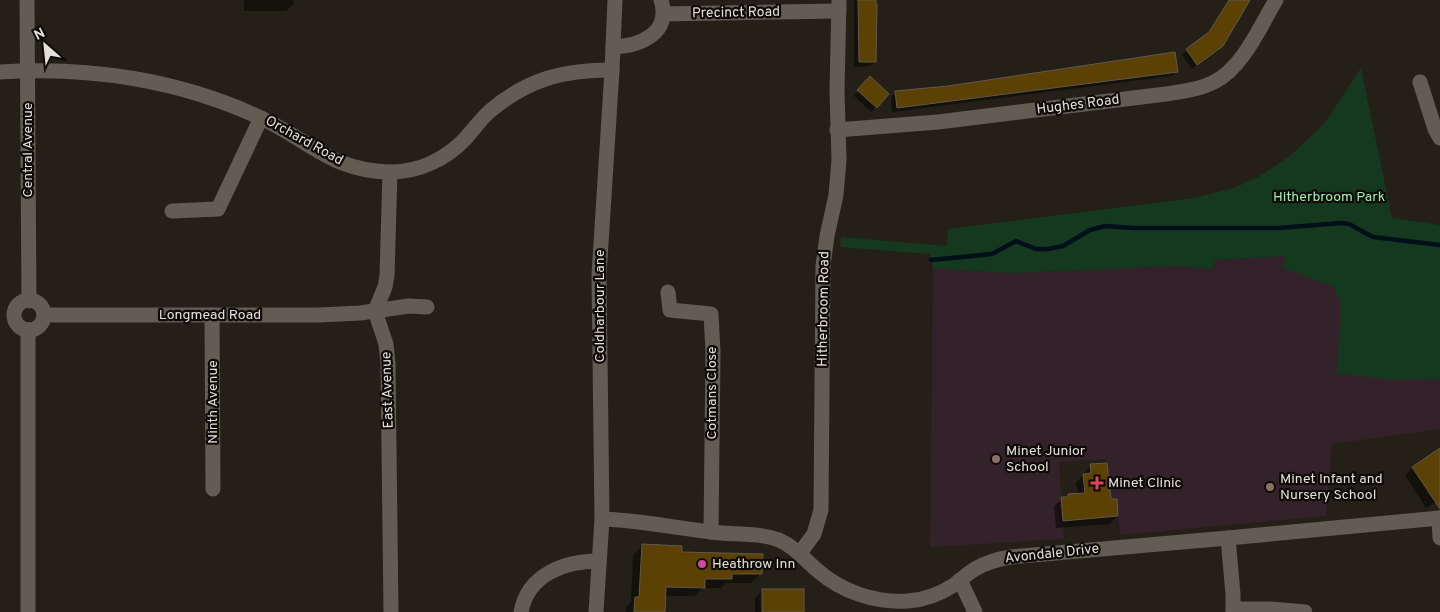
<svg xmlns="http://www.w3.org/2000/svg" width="1440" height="612" viewBox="0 0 1440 612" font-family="Overpass,sans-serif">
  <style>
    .education { fill: #34222a }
    .green { fill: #15391e }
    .shadow { fill: #0007 }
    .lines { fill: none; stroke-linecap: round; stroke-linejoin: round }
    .stream { stroke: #000f19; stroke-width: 4.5 }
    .building { fill: #5c4104; stroke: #5f594f }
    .minor { stroke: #625c52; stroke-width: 15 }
    .education-dot { fill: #8d6e63; stroke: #0d0a07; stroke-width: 2 }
    .health-dot { fill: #e0444e; stroke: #0d0a07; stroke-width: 2 }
    .hotel-dot { fill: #d1479c; stroke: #0d0a07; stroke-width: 2 }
    .labels { text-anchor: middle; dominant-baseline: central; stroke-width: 4.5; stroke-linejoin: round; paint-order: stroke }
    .street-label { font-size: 14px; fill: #e3e0da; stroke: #0d0a07 }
    .park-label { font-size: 14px; fill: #9cf3ac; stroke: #0d0a07 }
    .poi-label { font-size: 14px; fill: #e3e0da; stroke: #0d0a07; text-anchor: start }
  </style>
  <rect width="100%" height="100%" fill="#252017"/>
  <polygon class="education" points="1387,251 1440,251 1440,429 1332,444 1326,516 1120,535 1117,499 1111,499 1107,459 1059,462 1062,507 1058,507 1059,522 1063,521 1064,539 930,547 933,268 1007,273 1182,266 1213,269 1215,260"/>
  <polygon class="green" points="1361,68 1392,218 1440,225 1440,379 1397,380 1337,374 1341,306 1334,287 1283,268 1285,256 1215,260 1213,269 1182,266 1007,273 933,268 930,254 840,247 841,237 947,246 948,229 1194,198 1234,188 1260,176 1290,156 1324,124"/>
  <g class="shadow">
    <polygon points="244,0 294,0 294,3 286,11 244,11"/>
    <polygon points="854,0 875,0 875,62 870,66 854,67"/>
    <polygon points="1228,0 1249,0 1222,46 1192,69 1182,55 1206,36"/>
    <polygon points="1177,71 1172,76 892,112 891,97 896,92"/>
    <polygon points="870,78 887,94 871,112 854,96"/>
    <polygon points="1440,453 1440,499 1426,508 1405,475 1413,468"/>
    <polygon points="1091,466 1117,516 1110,524 1056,528 1054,506 1062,499 1066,498 1068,496 1078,495 1076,483"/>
    <polygon points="642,546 680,554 761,573 751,583 726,583 721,588 703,588 694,596 665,596 664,612 626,612 626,607 631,602 633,555"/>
    <polygon points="762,590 802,612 755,612 755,598"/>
  </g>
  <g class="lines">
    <polyline class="stream" points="931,260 992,254 1016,241 1036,249 1048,249 1063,246 1090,230 1105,226 1134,228 1278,228 1341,223 1349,224 1373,237 1440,245"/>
  </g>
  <g class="building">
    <polygon points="858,0 876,0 876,4 877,4 876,62 859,62"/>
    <polygon points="1229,0 1250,0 1223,46 1197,65 1186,49 1209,32"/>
    <polygon points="1175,52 1178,72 897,108 895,91 948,86"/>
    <polygon points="870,76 889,94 877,108 857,90"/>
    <polygon points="1440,448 1440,509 1412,467"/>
    <polygon points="1107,463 1111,499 1117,499 1118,516 1063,521 1061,497 1068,497 1068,494 1085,493 1083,474 1091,473 1090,464"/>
    <polygon points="642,544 682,546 682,552 763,554 762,574 732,574 732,579 705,579 705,588 666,587 665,612 634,612 635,597 639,597"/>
    <rect x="762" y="589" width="42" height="23"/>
  </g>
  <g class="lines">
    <g class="minor">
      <polyline points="27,0 29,301"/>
      <polyline points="663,14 839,11"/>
      <path d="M 613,47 C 640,46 672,33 661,0"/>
      <path d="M 0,72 C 89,66 180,80 261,118 C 309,140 333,172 391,172 C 419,172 446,159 465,139 C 473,130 481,119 490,111 C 528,79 563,70 612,70"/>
      <polyline points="1420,82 1435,129 1440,138"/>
      <path d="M 837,130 L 938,122 L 1166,94 C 1183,91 1199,90 1214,82 C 1242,69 1261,25 1276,0"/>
      <polyline points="390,172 387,276 385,287 375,311 386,344 388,363 391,612"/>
      <polyline points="172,211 218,209 261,118"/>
      <polyline points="668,292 670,310 711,314 713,352 711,532"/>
      <circle cx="29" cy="315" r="15"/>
      <polyline points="44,315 319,315 360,313 409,306 427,307"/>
      <polyline points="212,315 213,489"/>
      <polyline points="28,330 28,612"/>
      <polyline points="1439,518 1440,538"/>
      <path d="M 602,519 C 639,520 675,528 711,532 C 733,535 757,532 779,540 C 795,547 804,559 817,570 C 842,592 875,603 908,601 C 924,600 940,594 954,585 C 961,580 968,573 975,569 C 987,562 998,559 1011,557 L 1228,538 L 1440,518"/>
      <polyline points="1228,538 1233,594 1233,612"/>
      <polyline points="800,553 814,534 821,510 823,266 827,236 836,195 839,160 837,91 839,0"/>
      <polyline points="960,580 975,612"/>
      <polyline points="1233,609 1271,609 1305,612"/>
      <path d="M 521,612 C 528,574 565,561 599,561"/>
      <polyline points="596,612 602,519 599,275 612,70 615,0"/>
    </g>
  </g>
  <g class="education-dot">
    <circle cx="996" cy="459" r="5"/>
    <circle cx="1270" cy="487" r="5"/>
  </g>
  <path class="health-dot" d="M1094.5 475.5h5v5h5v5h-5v5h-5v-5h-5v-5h5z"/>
  <circle class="hotel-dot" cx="702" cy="564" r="5"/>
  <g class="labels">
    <g class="street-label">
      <text transform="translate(736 13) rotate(-1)">Precinct Road</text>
      <text transform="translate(1078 105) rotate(-7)">Hughes Road</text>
      <text transform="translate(304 141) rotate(29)">Orchard Road</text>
      <text transform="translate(28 150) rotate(-90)">Central Avenue</text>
      <text transform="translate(600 306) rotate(-90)">Coldharbour Lane</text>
      <text transform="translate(824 309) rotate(-89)">Hitherbroom Road</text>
      <text x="210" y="315">Longmead Road</text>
      <text transform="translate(388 390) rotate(-92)">East Avenue</text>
      <text transform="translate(712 393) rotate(-90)">Cotmans Close</text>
      <text transform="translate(213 402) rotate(-90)">Ninth Avenue</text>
      <text transform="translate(1052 554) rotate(-6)">Avondale Drive</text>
    </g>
    <g class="park-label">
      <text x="1329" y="197">Hitherbroom Park</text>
    </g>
    <g class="poi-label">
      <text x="1006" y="451">Minet Junior<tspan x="1006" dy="16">School</tspan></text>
      <text x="1280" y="479">Minet Infant and<tspan x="1280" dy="16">Nursery School</tspan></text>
      <text x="1108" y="483">Minet Clinic</text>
      <text x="712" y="564">Heathrow Inn</text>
    </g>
  </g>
  <g transform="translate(45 45) rotate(333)" stroke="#0d0a07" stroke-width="4" paint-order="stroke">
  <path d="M0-4L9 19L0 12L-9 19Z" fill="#e3e0da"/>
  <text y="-8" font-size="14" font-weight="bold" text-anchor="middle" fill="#e3e0da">N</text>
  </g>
</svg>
